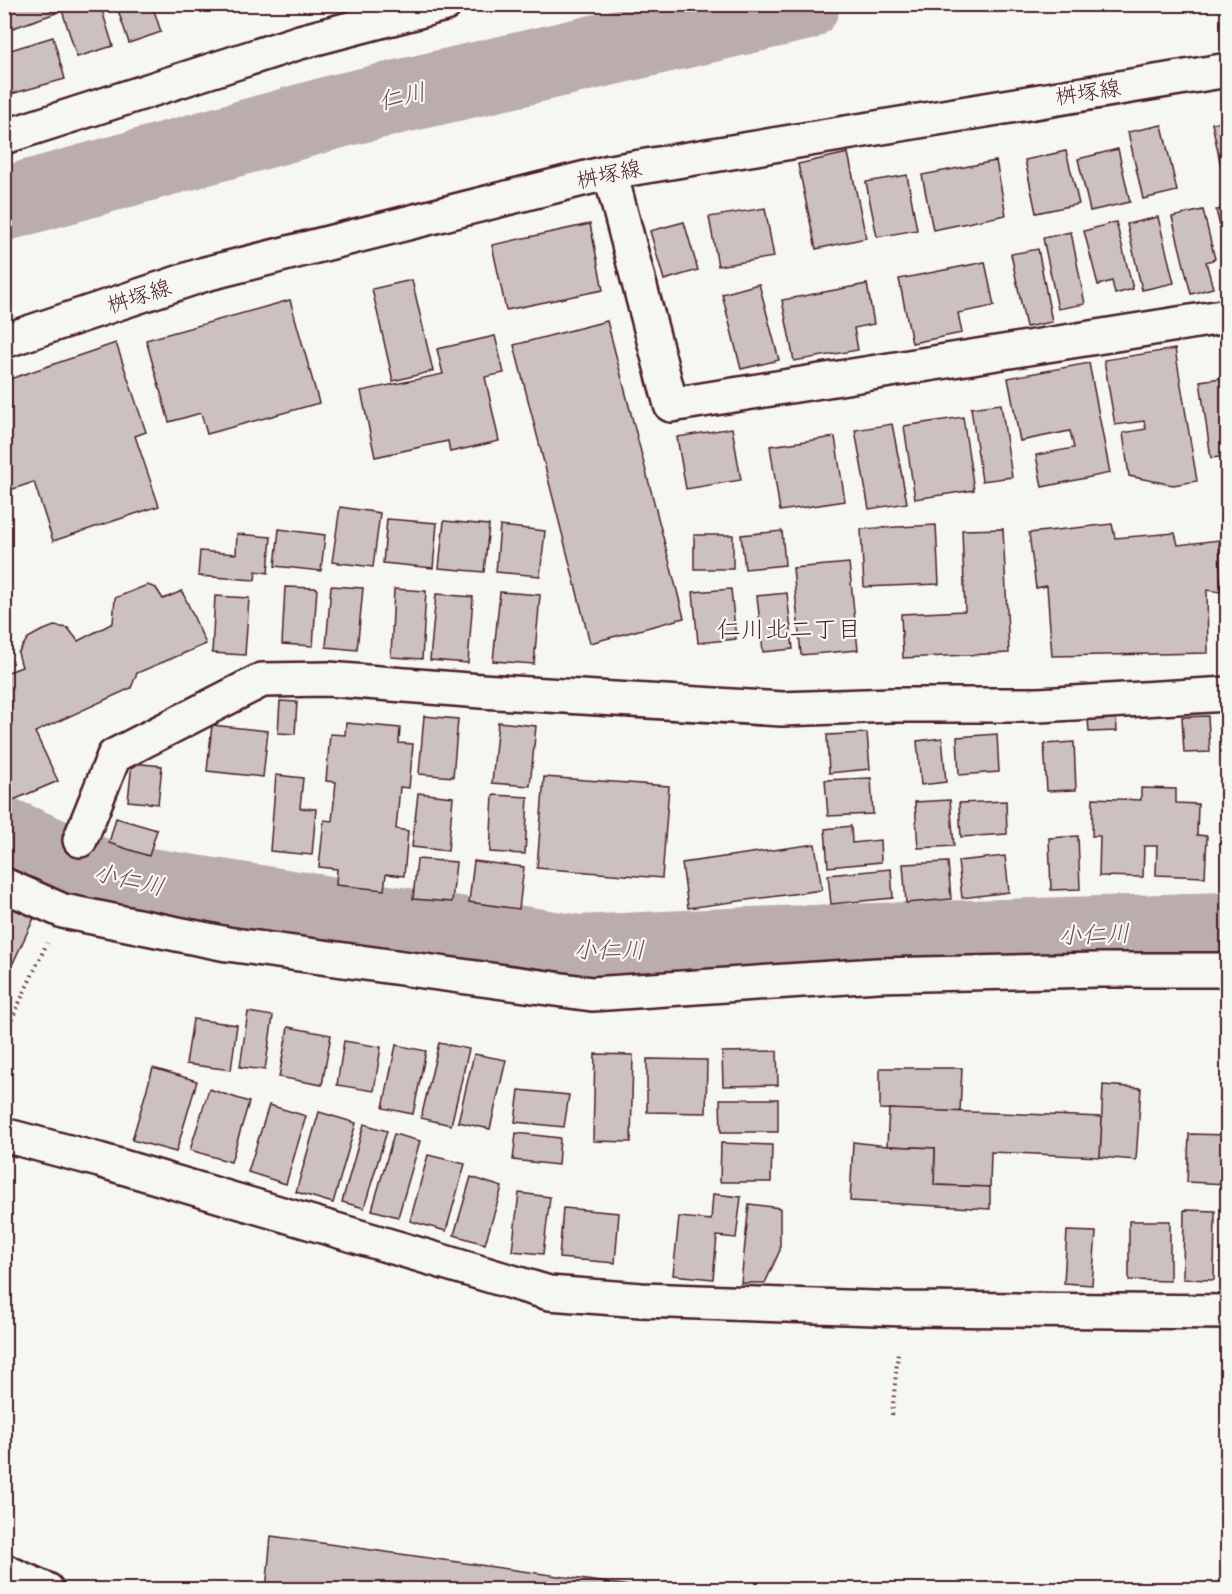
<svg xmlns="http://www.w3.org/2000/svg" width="1232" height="1594" viewBox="0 0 1232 1594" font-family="Itim,'Klee One',sans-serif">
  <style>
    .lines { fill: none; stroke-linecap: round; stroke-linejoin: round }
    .river { stroke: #bbadae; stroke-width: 74 }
    .building { fill: #ccc1c0; stroke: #4a1f2b; stroke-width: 1.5 }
    .street-casing { stroke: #4a1f2b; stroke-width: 38 }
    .secondary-casing { stroke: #4a1f2b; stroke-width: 38 }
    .path { stroke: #4a1f2b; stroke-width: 4; stroke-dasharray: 1.5 4.5; stroke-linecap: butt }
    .street { stroke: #f6f6f2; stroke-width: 33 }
    .secondary { stroke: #f6f6f2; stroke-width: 33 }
    .labels { text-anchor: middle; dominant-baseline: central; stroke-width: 4.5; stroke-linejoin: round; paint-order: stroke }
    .street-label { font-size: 22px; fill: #4a1f2b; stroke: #f6f6f2 }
    .water-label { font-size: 24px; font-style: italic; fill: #6c4a52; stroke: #f6f6f2 }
    .neighbourhood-label { font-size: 24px; fill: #4a1f2b; stroke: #f6f6f2 }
  </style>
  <rect width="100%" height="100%" fill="#f6f6f2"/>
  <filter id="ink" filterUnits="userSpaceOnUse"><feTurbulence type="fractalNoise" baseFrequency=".0167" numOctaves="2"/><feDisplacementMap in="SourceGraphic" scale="12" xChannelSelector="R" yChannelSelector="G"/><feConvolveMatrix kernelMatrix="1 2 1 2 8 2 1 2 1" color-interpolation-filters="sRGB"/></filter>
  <g filter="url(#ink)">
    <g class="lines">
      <g class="river">
        <polyline points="4,204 342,110 803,4"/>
        <polyline points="4,834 105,878 579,952 751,944 1228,929"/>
      </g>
    </g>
    <g class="building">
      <polygon points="4,4 53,4 56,13 13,28"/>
      <polygon points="60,4 100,4 113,46 77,57"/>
      <polygon points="116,4 152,4 161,32 129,43"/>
      <polygon points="53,37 65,79 4,96 4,52"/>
      <polygon points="1228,120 1228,186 1225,186 1212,123"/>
      <polygon points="1162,125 1177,191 1143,199 1128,132"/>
      <polygon points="1118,149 1130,202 1090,211 1078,159"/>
      <polygon points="1066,151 1079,204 1036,213 1025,160"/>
      <polygon points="848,153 866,238 816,249 798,164"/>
      <polygon points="996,161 1006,215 933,230 922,175"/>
      <polygon points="907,175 917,230 877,237 866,182"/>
      <polygon points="765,208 774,257 718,266 709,217"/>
      <polygon points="1228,208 1228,259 1216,210"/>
      <polygon points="1203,210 1215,259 1206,262 1213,288 1191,294 1172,217"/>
      <polygon points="1158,217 1174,283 1142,290 1127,224"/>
      <polygon points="684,222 698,270 664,280 650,231"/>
      <polygon points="1116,222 1133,289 1115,294 1112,281 1098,285 1084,231"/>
      <polygon points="590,224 603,290 506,310 492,245"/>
      <polygon points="1071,232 1085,304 1058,309 1043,238"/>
      <polygon points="1038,249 1052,322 1026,327 1011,254"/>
      <polygon points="985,262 994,306 958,313 962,333 912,343 899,279"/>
      <polygon points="412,280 433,371 393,381 372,289"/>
      <polygon points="759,284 779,360 741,369 722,294"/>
      <polygon points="867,284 874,324 854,328 858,350 794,361 782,300"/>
      <polygon points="290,300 319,403 207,434 201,413 169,422 146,340"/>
      <polygon points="607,321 684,618 590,643 514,345"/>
      <polygon points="495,336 504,373 485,377 499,441 450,452 448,441 375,457 361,391 443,374 437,349"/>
      <polygon points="116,343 146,432 135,436 159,506 53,541 34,482 4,492 4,381"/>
      <polygon points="1175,349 1197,481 1173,485 1129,476 1123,433 1146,429 1144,421 1115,425 1104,360"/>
      <polygon points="1089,363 1110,473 1042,487 1036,455 1074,448 1070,431 1020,441 1008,378"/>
      <polygon points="1228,377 1228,456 1211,458 1200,381"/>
      <polygon points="1001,404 1012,477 982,481 971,408"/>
      <polygon points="963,417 974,490 915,499 904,426"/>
      <polygon points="892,424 907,503 869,509 855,430"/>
      <polygon points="732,428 741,480 686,489 677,437"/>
      <polygon points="835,437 845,501 780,511 770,446"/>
      <polygon points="340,507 380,513 373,567 332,562"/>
      <polygon points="387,519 437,523 433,568 383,563"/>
      <polygon points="444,521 489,525 484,572 439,568"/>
      <polygon points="1112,524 1115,538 1175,533 1178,545 1219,540 1221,592 1207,590 1208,653 1052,656 1047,586 1036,588 1029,533"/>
      <polygon points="936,525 939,584 864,587 861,529"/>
      <polygon points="500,526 545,531 540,576 496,572"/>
      <polygon points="279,529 325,535 321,571 275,566"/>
      <polygon points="1003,529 1009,653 903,658 901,614 965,611 962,530"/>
      <polygon points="782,531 785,565 745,569 741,535"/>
      <polygon points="237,534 271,537 268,573 256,571 255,580 198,576 200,551 236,554"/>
      <rect x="694" y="535" width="39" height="34"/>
      <polygon points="849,563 858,650 801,655 793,568"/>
      <polygon points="147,585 156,588 163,599 182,591 206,644 137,673 131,688 35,732 58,781 4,804 4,665 8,672 22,667 18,653 28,638 39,632 54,626 68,628 78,641 113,623 115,598"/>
      <polygon points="331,586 363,588 357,650 326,647"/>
      <polygon points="285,587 317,588 313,646 282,644"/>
      <polygon points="394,589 426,591 422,659 391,657"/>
      <polygon points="731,589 736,639 698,643 693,592"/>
      <polygon points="500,592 540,595 534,664 493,661"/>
      <polygon points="787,593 793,649 763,652 757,596"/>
      <polygon points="436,594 473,597 468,663 430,660"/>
      <polygon points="215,596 249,598 245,655 212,653"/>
      <polygon points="280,701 297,702 295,734 278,733"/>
      <polygon points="424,716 458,719 453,777 419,774"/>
      <polygon points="1116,716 1117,731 1089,732 1088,718"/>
      <polygon points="1208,716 1210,752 1184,753 1182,717"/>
      <polygon points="498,722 536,726 530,786 492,783"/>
      <polygon points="346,723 400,728 399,743 413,744 409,788 400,787 396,829 408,831 404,876 386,874 384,890 336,885 337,869 319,867 324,820 332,821 336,782 326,781 330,734 345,735"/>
      <polygon points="212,725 268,731 263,777 207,771"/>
      <polygon points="867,733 870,769 829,773 827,735"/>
      <polygon points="997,734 999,772 959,775 957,737"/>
      <polygon points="942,738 946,782 921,785 917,741"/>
      <polygon points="1074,742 1076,790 1047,791 1044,744"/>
      <polygon points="132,763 162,766 158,804 128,801"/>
      <polygon points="276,775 303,778 300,808 316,809 312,855 270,851"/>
      <polygon points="544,777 669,786 662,878 537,868"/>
      <polygon points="871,778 873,814 828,816 825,780"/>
      <polygon points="1141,788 1176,789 1176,803 1198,804 1197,835 1207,836 1205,877 1156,875 1157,846 1144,846 1143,877 1099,876 1100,836 1092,836 1093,798 1141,800"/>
      <polygon points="418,793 453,797 448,851 412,847"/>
      <polygon points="493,795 528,797 525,854 490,852"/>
      <polygon points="950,800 954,846 918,848 915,802"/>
      <polygon points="1006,801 1007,834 961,837 959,803"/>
      <polygon points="116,818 157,830 149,856 109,843"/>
      <polygon points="851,826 852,843 880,840 881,862 828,867 825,829"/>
      <polygon points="1078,836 1080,889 1051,890 1049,838"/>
      <polygon points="815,844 822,890 688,908 682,863"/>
      <polygon points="1005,856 1009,892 962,898 958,861"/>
      <polygon points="417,859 456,862 452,902 413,899"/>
      <polygon points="474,861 524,867 519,909 469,902"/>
      <polygon points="948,862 951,899 906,903 903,864"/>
      <polygon points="891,869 893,898 831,904 828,875"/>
      <polygon points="12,908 34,918 13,963 4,959 4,923"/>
      <polygon points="248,1012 273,1016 265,1070 240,1067"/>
      <polygon points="193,1019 237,1025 231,1070 186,1064"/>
      <polygon points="288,1027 331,1035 322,1085 279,1077"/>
      <polygon points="344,1041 381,1047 374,1091 337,1085"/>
      <polygon points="439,1043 469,1049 451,1125 421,1118"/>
      <polygon points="396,1045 426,1051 413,1114 383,1108"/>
      <polygon points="777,1051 778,1085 723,1086 722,1052"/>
      <polygon points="474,1054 506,1060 490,1129 458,1122"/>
      <polygon points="595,1054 633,1055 631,1142 593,1141"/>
      <polygon points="647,1059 707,1060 706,1113 647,1112"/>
      <polygon points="153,1068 197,1081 176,1152 132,1140"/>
      <polygon points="880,1068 962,1068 960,1112 880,1109"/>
      <polygon points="1103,1085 1141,1088 1136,1160 1100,1157"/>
      <polygon points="209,1089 249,1102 231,1162 190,1150"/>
      <polygon points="519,1090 569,1095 564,1127 515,1122"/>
      <polygon points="720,1099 778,1099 778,1132 721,1132"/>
      <polygon points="269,1105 306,1116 286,1184 248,1172"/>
      <polygon points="889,1109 1102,1117 1100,1157 991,1152 990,1187 934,1185 935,1148 887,1146"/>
      <polygon points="319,1112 356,1123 333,1203 296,1192"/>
      <polygon points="364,1124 387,1131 364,1208 342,1202"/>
      <polygon points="516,1133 560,1138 558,1165 513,1160"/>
      <polygon points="394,1134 420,1141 398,1217 372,1210"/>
      <polygon points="1189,1134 1228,1135 1228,1184 1187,1182"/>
      <polygon points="853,1142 887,1146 935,1148 934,1185 990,1187 990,1209 850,1201"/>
      <polygon points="721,1143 772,1145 771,1182 720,1182"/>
      <polygon points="428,1155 465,1164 446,1231 410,1221"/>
      <polygon points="471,1177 502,1187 485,1244 454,1235"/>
      <polygon points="519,1193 550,1197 543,1254 512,1251"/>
      <polygon points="713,1194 741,1197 736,1238 717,1236 713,1279 673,1275 679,1217 711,1220"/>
      <polygon points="749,1204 780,1208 780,1250 765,1283 741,1283"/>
      <polygon points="563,1208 619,1213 615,1263 559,1258"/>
      <polygon points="1184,1210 1215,1211 1214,1280 1183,1279"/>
      <polygon points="1129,1221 1170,1221 1170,1281 1129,1280"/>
      <polygon points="1067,1231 1096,1232 1092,1285 1064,1283"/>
      <polygon points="271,1536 658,1590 266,1590"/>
    </g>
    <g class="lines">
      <defs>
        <g id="street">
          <polyline points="4,137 300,42 445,4"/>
          <polyline points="610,172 671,405 1228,316"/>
          <polyline points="4,341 205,274 610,172 1228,70"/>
          <polyline points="80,840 114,756 262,680 328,679 481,691 782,709 892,705 1039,705 1228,694"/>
          <polyline points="4,885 63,911 227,944 592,994 877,975 1098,970 1228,970"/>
          <polyline points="4,1135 99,1160 549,1293 641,1300 905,1309 1228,1312"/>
        </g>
        <polyline id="secondary" points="4,1571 47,1590"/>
      </defs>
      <use href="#street" class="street-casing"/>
      <use href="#secondary" class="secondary-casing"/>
      <g class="path">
        <polyline points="1224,731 1228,809"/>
        <polyline points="4,1036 47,943"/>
        <polyline points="892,1415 898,1352"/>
      </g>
      <use href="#street" class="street"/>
      <use href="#secondary" class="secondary"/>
    </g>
  </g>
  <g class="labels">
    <g class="street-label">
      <text transform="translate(1088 92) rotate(-9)">桝塚線</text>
      <text transform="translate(609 174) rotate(-12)">桝塚線</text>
      <text transform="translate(139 296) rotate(-18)">桝塚線</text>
    </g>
    <g class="water-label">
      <text transform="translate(402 96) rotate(-13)">仁川</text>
      <text transform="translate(129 879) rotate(13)">小仁川</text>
      <text transform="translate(1094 934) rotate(-2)">小仁川</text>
      <text x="609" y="949">小仁川</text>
    </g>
    <g class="neighbourhood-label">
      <text x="789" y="628">仁川北二丁目</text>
    </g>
  </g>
  <rect width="1232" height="1594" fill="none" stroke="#f6f6f2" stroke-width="24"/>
  <rect x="12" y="12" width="1208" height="1570" fill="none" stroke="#4a1f2b" stroke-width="2" filter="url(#ink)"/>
</svg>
